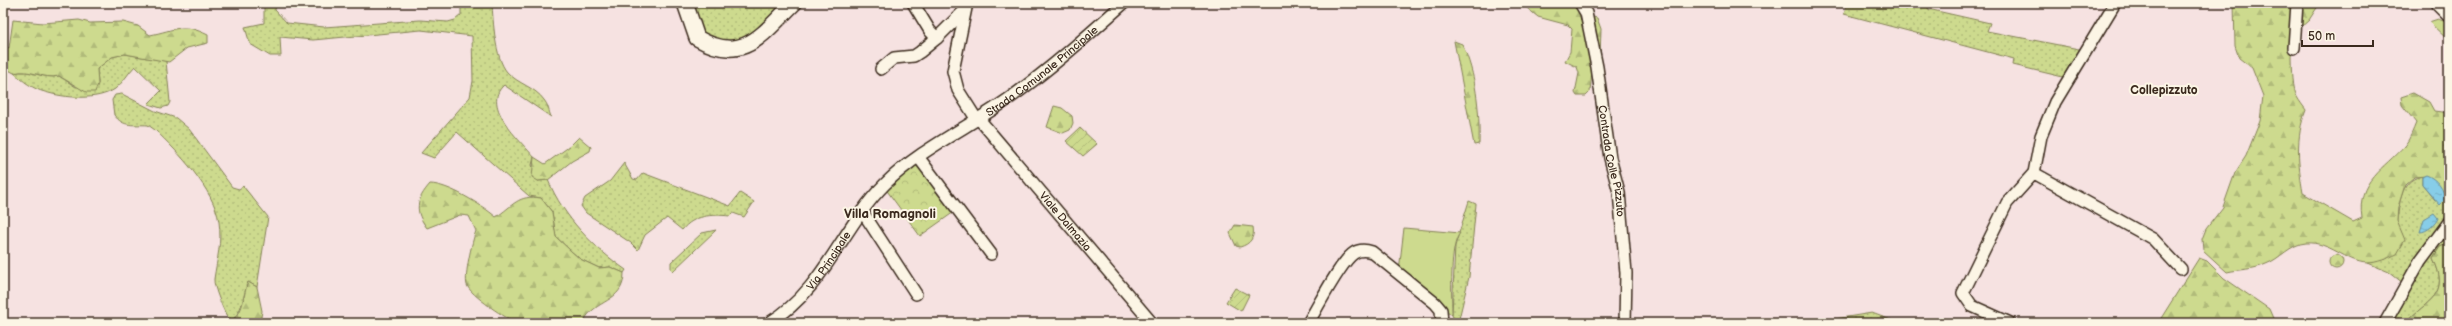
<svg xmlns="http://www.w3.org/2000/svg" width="2452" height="326" viewBox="0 0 2452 326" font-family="'Balsamiq Sans',sans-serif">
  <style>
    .grass { fill: url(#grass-dots); stroke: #848256 }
    .forest { fill: url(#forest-firs); stroke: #848256 }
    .park { fill: url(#park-crowns); stroke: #848256 }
    .garden { fill: url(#garden-furrows); stroke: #848256 }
    .pitch { fill: #cdda8e; stroke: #848256 }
    .water { fill: url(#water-ripples); stroke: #698c97 }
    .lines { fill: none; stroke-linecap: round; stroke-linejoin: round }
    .street-casing { stroke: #3b2a1e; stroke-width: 14 }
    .secondary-casing { stroke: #3b2a1e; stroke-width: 18 }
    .street { stroke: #fcf5e5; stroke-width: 11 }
    .secondary { stroke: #fcf5e5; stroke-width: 15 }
    .labels { text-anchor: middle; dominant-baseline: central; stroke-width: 4; stroke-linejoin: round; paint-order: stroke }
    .street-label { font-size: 11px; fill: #3b2a1e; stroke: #fcf5e5 }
    .neighbourhood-label { font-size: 12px; font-weight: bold; fill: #3b2a1e; stroke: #fcf5e5 }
    .quarter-label { font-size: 13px; font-weight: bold; fill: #3b2a1e; stroke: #fcf5e5 }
  </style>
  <defs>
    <pattern id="grass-dots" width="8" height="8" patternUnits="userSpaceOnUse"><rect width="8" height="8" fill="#cdda8e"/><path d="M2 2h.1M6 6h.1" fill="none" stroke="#b1bb7a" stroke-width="1.8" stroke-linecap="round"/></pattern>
    <pattern id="forest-firs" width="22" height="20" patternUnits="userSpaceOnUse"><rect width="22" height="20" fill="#cdda8e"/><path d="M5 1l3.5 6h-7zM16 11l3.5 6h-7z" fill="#b1bb7a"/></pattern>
    <pattern id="park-crowns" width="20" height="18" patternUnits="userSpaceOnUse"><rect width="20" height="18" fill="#cdda8e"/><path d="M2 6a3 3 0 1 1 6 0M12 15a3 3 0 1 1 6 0" fill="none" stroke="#b1bb7a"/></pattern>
    <pattern id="garden-furrows" width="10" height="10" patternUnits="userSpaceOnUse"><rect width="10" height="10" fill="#cdda8e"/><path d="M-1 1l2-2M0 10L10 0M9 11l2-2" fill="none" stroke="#b1bb7a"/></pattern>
    <pattern id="water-ripples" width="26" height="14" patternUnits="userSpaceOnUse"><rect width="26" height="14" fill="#87cde8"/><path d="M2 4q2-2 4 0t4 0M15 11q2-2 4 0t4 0" fill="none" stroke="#75b0c7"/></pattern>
  </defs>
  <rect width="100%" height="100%" fill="#f6e2e1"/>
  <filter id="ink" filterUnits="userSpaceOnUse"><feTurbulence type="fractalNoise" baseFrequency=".025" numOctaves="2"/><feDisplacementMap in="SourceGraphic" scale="8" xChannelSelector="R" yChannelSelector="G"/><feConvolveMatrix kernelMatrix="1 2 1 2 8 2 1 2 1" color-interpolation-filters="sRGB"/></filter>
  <g filter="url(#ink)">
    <g class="grass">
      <path d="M 264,3 L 276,3 L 275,10 L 287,23 L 324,27 L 420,20 L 448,22 L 455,20 L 461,15 L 461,3 L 492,3 C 493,21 495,58 507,72 C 518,84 535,87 544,100 C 548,104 549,112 551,117 L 504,85 C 480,106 521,141 534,157 L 532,165 L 538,181 L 548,180 C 564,218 593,247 626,270 L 624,273 L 610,267 L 599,268 L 580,259 L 571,251 L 556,237 L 552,212 L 541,198 L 529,196 L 457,132 L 434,158 L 421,153 L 470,97 L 473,81 L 472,36 L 421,30 L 313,40 L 280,37 L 281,56 L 270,56 L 250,44 L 245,27 L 264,23 Z"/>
      <polygon points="688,3 783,3 744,43 737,45 702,36"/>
      <polygon points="1847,3 1929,3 1928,9 1990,23 1987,31 2084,50 2067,78 2013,65 2014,59 1844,14"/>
      <path d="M 125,54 L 166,61 L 170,102 L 168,106 L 161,108 L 148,104 L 161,91 L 135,66 C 128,73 123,83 115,89 C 97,101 65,98 45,92 C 33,89 23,81 14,73 C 30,68 43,80 59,76 L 76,87 L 98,84 L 97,69 L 112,57 Z"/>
      <path d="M 122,94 L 155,111 L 176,118 L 189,129 L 232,187 L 239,189 L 243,186 L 268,217 L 257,287 L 248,282 C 242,298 244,310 230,322 C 225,314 213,287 214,279 C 217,259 222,242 219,222 C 214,189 178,152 155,130 L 148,125 C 134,124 124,128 114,115 L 112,100 L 115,95 Z"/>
      <path d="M 624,163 L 633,179 L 637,180 L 643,173 L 730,206 L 740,193 L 754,202 L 744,217 L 733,213 L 730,216 C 711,214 694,215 682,230 L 667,218 L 645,235 L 638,250 L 631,243 L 586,213 L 581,206 L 585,198 L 610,181 Z"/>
      <path d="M 2424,176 L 2422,177 L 2422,184 L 2435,200 L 2445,196 L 2441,188 L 2449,198 L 2449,216 L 2403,283 L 2389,272 L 2368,263 L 2385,259 C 2389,247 2395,233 2397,220 C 2400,201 2401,178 2424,176 Z"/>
      <polygon points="1469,201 1476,204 1469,277 1458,323 1456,323 1452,315 1455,246"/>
      <path d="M 2449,225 L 2449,243 L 2440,247 L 2433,258 C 2451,296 2428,299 2405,323 L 2386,323 Z"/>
      <polygon points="716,230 673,271 671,269 671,262 702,233"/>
      <polygon points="1872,313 1899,323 1821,323 1822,321"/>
    </g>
    <g class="forest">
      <polygon points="1521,3 1579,3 1589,16 1597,18 1601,29 1600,55 1592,71 1590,92 1586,96 1577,96 1575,93 1579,73 1577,67 1565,61 1570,52 1572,29 1568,25 1538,17"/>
      <path d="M 2234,3 L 2293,3 C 2293,23 2289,82 2297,97 C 2300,102 2303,106 2306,110 C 2295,138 2298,164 2303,193 L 2353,222 L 2362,218 C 2356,181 2384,169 2405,145 C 2410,139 2413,130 2416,123 L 2402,105 L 2401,97 L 2413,93 L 2429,102 L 2434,111 L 2449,113 L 2449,127 L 2445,131 L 2447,142 L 2449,143 L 2449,198 L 2426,176 L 2414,177 L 2405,185 L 2398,207 L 2397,221 L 2405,240 L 2397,254 C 2388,258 2377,263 2367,263 C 2346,262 2329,241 2306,243 C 2290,244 2280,259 2266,264 C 2253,270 2240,269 2227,272 L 2203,250 L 2202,239 L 2206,229 L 2223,207 L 2235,173 L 2246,156 L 2260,121 L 2263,96 L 2252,68 L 2239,58 L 2235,46 Z"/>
      <polygon points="2300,3 2320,3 2309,20 2299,29"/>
      <polygon points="2438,19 2449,23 2449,41 2429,22"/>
      <path d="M 13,20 L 43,23 L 79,20 L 90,23 L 123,22 L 138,26 L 150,35 C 176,30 182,22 208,35 L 208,43 L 187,48 L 169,62 L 125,54 L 112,57 L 97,69 L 98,84 L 95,92 L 86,92 L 59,76 C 43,80 30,68 14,73 L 3,67 L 3,45 L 9,48 Z"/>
      <path d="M 1454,41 L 1462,44 C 1476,73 1480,111 1479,144 L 1474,145 Z"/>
      <polygon points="1054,106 1062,108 1072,116 1073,123 1070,130 1063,133 1047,127"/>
      <polygon points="579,137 591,147 590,151 572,161 548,180 538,181 532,177 534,157 545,164 570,146"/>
      <path d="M 430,184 C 448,184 482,205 496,217 C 513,206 518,194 541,198 L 552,212 L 556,237 L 571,251 L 580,259 L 599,268 L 610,267 L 624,273 C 624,304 594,298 583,323 C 568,323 530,326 518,323 C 509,321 469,294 467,285 C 464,276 472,241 476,231 L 469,216 L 460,215 L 427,228 C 414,211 416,200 430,184 Z"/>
      <path d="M 1235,225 L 1253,227 C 1255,238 1250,244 1240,247 L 1236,246 L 1230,233 Z"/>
      <path d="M 2449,243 L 2449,323 L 2405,323 C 2428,299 2451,296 2433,258 L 2440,247 Z"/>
      <circle cx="2336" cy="262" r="7"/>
      <polygon points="2199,258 2207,261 2224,278 2269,309 2275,323 2158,323"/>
      <path d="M 248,282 L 257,287 L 262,311 L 260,323 L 225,323 C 245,318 242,297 248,282 Z"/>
    </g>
    <polygon class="park" points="919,164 954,212 920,236 885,188"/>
    <g class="garden">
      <polygon points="1080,128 1097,144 1083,156 1066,141"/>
      <polygon points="1235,288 1249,295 1241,311 1226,302"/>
    </g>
    <path class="pitch" d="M 1404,228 L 1460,233 C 1449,246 1452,297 1452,315 L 1399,271 Z"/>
    <g class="water">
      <path d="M 2426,175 C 2436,178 2445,190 2445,200 L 2440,205 L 2422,184 L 2422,177 Z"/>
      <path d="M 2434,213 L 2438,218 C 2436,224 2427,232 2420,232 L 2424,219 Z"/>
    </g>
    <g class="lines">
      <defs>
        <g id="street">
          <polyline points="913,3 930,31 937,38 965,10"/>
          <polyline points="967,3 953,71 958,90 977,120"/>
          <path id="s1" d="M 1580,3 L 1586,13 L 1597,67 L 1610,158 L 1619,192 L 1626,273 L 1625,323"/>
          <polyline points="2294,48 2297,3"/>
          <polyline points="881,69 894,58 914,56 920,52 937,38"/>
          <path id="s2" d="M 979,119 L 1152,323"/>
          <polyline points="919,158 991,254"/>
          <polyline points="2034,173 2153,239 2181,269"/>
          <polyline points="862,211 916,294"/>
          <path id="s3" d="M 769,323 C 825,289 841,228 885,184 C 919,150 967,128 1007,100 C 1048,71 1086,37 1124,3"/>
          <path d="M 1308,323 C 1318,307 1340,262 1354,253 C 1360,249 1366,250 1372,252 L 1435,303 L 1441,310 L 1442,323"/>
          <polyline points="2010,323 1972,306 1963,293 2007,203 2034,173 2041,136 2055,102 2115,3"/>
          <polyline points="2385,323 2420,261 2449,222"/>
        </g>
        <g id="secondary">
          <path d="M 685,3 L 697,38 C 744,65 762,34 794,3"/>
          <polyline points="2438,3 2449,14"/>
        </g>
      </defs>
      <use href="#street" class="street-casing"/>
      <use href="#secondary" class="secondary-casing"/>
      <use href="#street" class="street"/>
      <use href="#secondary" class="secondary"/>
    </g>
  </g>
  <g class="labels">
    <g class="street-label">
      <text stroke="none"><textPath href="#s3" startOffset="376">Strada Comunale Principale</textPath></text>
      <text stroke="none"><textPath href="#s1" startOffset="162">Contrada Colle Pizzuto</textPath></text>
      <text stroke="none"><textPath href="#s2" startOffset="134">Viale Dalmazia</textPath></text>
      <text stroke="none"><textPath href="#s3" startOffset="87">Via Principale</textPath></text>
    </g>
    <g class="neighbourhood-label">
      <text x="2164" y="90">Collepizzuto</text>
    </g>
    <g class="quarter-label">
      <text x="890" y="214">Villa Romagnoli</text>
    </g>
  </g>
  <rect width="2452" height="326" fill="none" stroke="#fcf5e5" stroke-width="16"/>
  <rect x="8" y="8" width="2436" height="310" fill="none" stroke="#3b2a1e" stroke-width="1.5" filter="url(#ink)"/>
  <path d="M2302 40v6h71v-6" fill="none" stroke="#3b2a1e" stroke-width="2"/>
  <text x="2308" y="40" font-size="12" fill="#3b2a1e" stroke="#fcf5e5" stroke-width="3" paint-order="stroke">50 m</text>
</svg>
